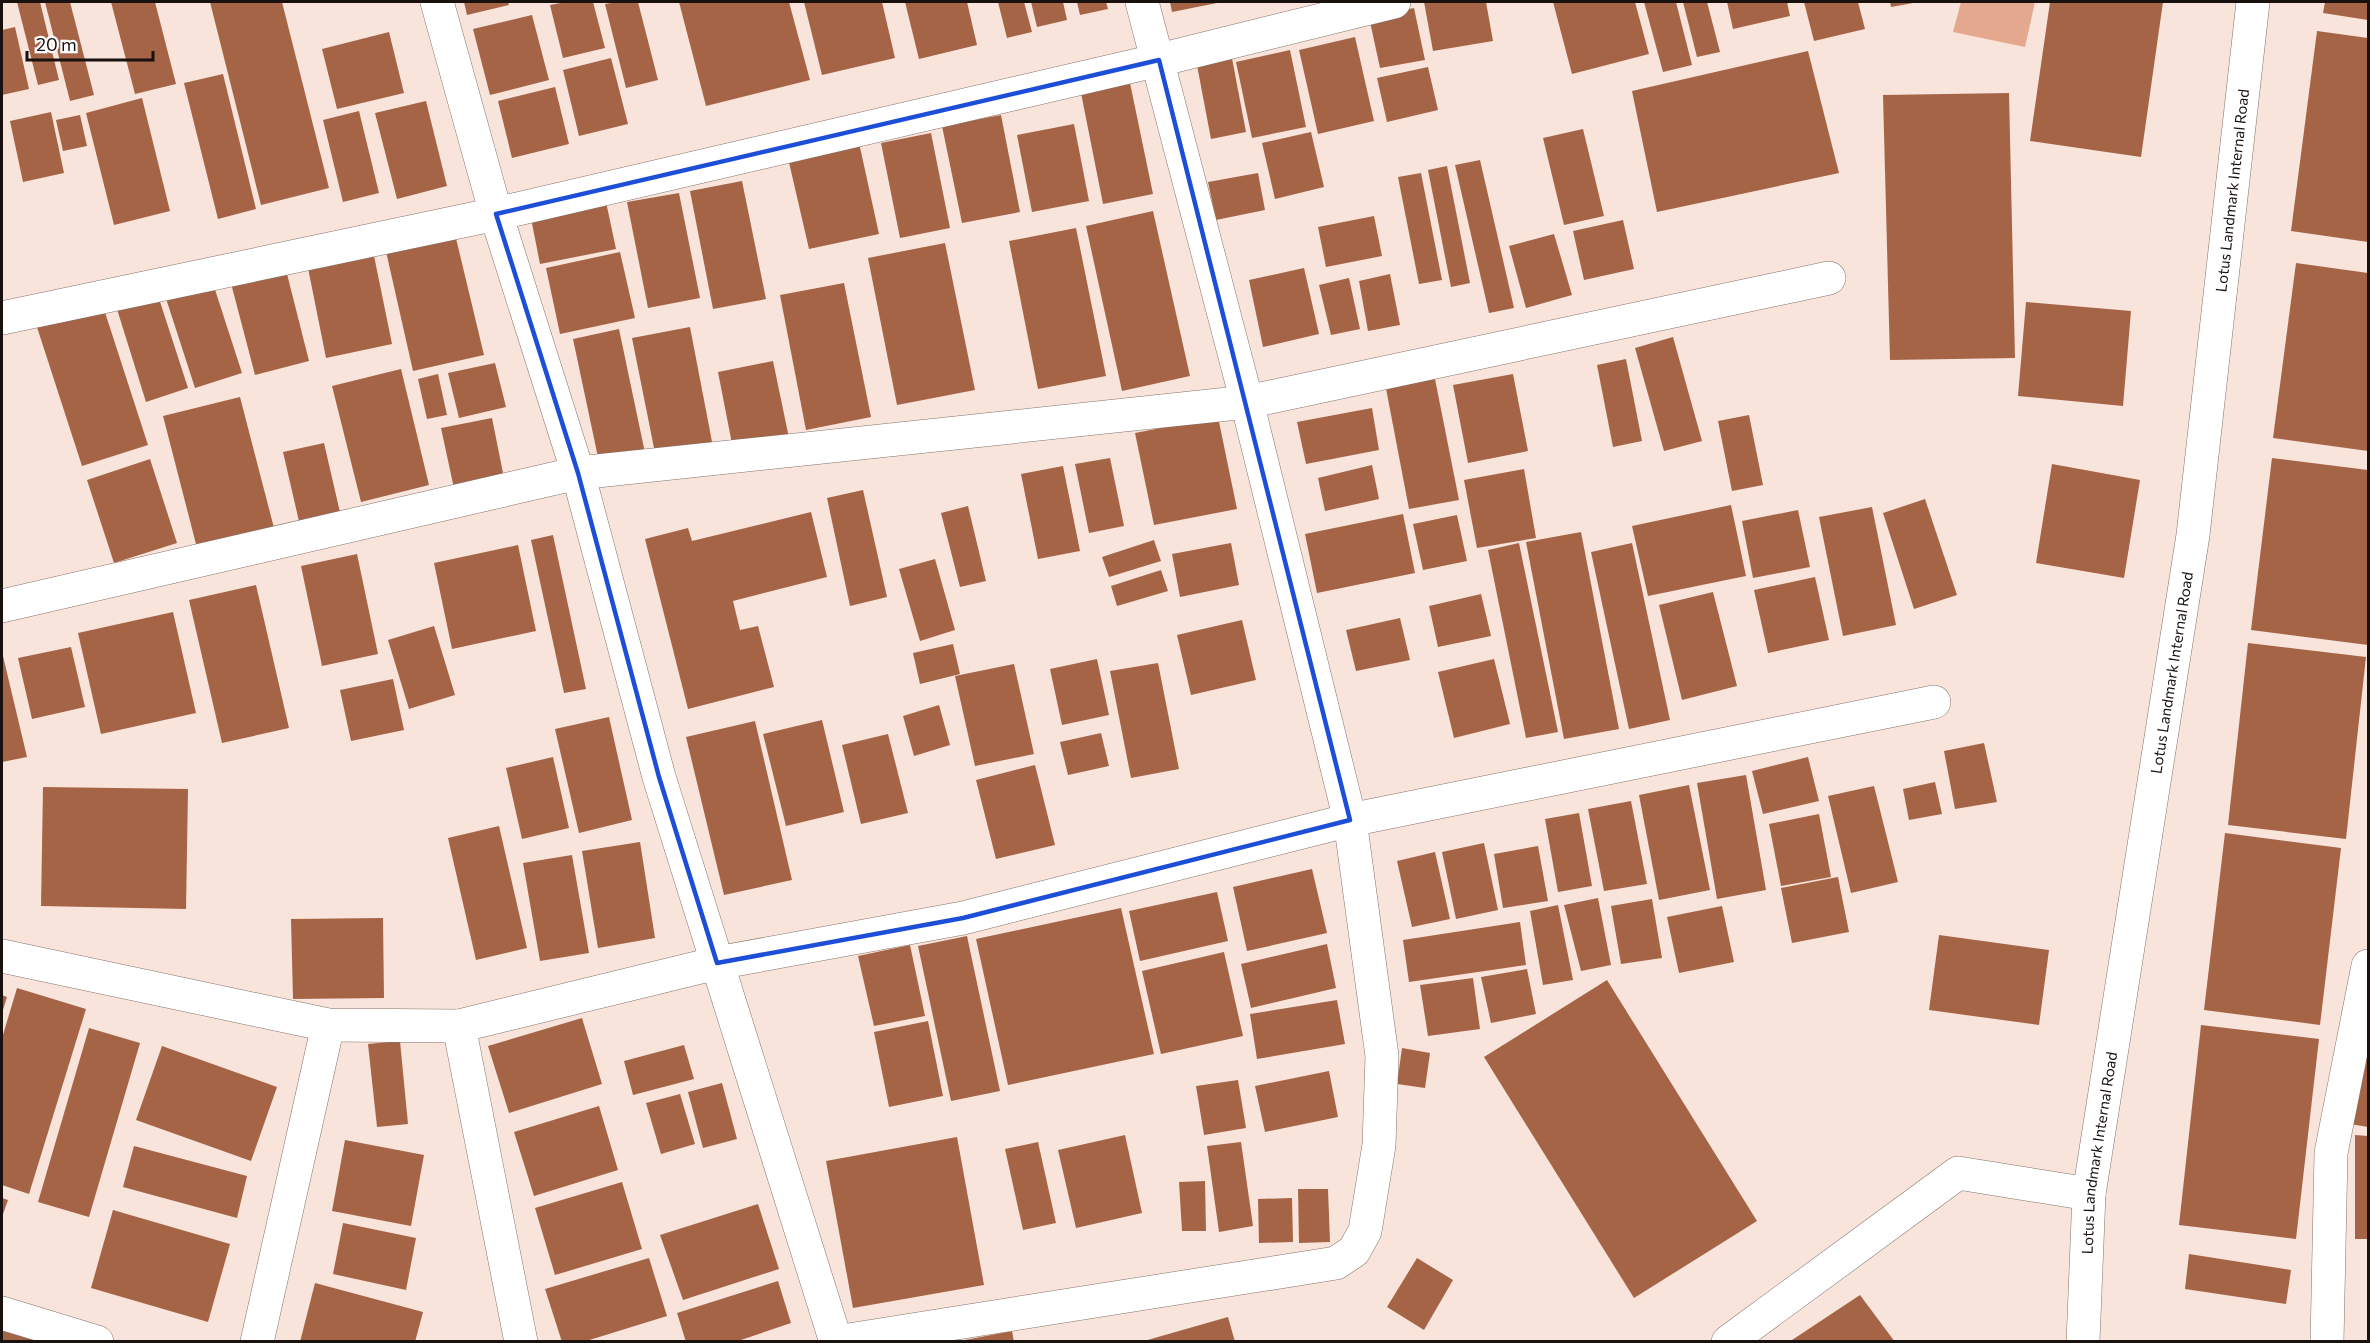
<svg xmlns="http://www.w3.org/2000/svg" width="2370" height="1343" viewBox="0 0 2370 1343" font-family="Commissioner,sans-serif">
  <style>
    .green { fill: #e3a88e }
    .building { fill: #a66447 }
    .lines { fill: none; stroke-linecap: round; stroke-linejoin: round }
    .street-casing { stroke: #84736b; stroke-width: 34 }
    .street { stroke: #fff; stroke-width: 33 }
    .marked { fill: none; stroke: #1d4ed8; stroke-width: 4.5; stroke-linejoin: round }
    .labels { text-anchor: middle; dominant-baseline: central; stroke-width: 5; stroke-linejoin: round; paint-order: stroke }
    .street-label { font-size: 15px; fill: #18110e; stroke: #fff }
  </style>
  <rect width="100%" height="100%" fill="#f8e4db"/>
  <polygon class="green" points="1961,2 2035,2 2025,47 1953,32"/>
  <g class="building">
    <polygon points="17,2 40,2 59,80 38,85"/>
    <polygon points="45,2 70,2 94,95 70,101"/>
    <polygon points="111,2 155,2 176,84 135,94"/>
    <polygon points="210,2 282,2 329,188 261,205"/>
    <polygon points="464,2 508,2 509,5 467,15"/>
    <polygon points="566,2 593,2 605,48 563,58 550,5"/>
    <polygon points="617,2 638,2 658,80 626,88 605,4"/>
    <polygon points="679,2 789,2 810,80 706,106"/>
    <polygon points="804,2 882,2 895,58 822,75"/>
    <polygon points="905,2 967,2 977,45 919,59"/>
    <polygon points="998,2 1024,2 1032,32 1007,38"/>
    <polygon points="1031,2 1063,2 1067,20 1037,27"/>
    <polygon points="1077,2 1106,2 1108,9 1080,15"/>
    <polygon points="1170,2 1217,2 1217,3 1172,12"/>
    <polygon points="1424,2 1486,2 1493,41 1433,51"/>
    <polygon points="1553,2 1635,2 1649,54 1572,74"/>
    <polygon points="1644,2 1676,2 1692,65 1663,72"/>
    <polygon points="1683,2 1707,2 1720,52 1697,57"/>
    <polygon points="1727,2 1787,2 1790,16 1733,29"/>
    <polygon points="1804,2 1858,2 1865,29 1814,41"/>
    <polygon points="1890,2 1913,2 1913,3 1891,7"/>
    <polygon points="2050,2 2163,2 2141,157 2030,141"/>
    <polygon points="2325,2 2368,2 2368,20 2323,13"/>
    <polygon points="1414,8 1425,60 1380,68 1369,17"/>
    <polygon points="532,15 549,80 490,95 473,29"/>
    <polygon points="15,27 29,89 2,95 2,30"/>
    <polygon points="2317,31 2368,38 2368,242 2291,231"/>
    <polygon points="389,32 404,93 337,109 322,49"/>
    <polygon points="1355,37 1374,121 1318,134 1299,50"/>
    <polygon points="1290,50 1306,127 1252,138 1236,62"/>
    <polygon points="1808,51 1839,173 1657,212 1632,91"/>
    <polygon points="1231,53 1246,132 1211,139 1196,60"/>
    <polygon points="611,58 628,124 579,136 563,70"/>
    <polygon points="1428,67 1438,110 1387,122 1377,78"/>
    <polygon points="223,74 256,209 218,219 184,83"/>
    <polygon points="1130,83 1153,194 1103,204 1081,93"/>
    <polygon points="555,87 569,144 512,158 498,101"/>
    <polygon points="2009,93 2015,358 1890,360 1883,95"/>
    <polygon points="142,98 170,211 114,225 86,113"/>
    <polygon points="426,101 447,186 397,199 375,113"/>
    <polygon points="359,111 379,193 343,202 323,120"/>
    <polygon points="51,112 64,173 23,182 10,121"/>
    <polygon points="80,115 87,146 63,151 56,120"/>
    <polygon points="1001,115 1020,212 962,223 942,126"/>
    <polygon points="1074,124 1089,201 1032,212 1017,135"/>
    <polygon points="856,129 879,234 809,249 785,145"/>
    <polygon points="1583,129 1604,216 1564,225 1543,138"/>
    <polygon points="1311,132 1324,187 1275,199 1262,143"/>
    <polygon points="931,133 950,228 900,238 881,143"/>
    <polygon points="1480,160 1514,308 1489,313 1455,165"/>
    <polygon points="1447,166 1470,283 1451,287 1428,170"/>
    <polygon points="1258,173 1265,210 1216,220 1208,182"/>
    <polygon points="1421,173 1442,280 1419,284 1398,177"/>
    <polygon points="742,181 766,299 713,309 690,191"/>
    <polygon points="602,183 616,249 540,264 527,198"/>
    <polygon points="679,193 700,298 648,308 627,202"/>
    <polygon points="1153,211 1190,376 1122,391 1086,226"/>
    <polygon points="1374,216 1382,256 1326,267 1318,227"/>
    <polygon points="1623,220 1634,269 1584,280 1573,231"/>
    <polygon points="1076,228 1106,376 1038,389 1009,241"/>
    <polygon points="454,230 484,355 413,371 385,247"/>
    <polygon points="1554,234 1572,295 1526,308 1509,246"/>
    <polygon points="371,241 392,344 326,358 305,253"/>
    <polygon points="945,243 975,390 897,405 868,258"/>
    <polygon points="620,252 635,318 560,334 546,268"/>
    <polygon points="282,254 309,361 255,375 227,268"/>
    <polygon points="2296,263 2368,273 2368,451 2273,438"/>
    <polygon points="208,268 242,373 195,388 161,283"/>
    <polygon points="1304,268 1319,334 1263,347 1249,280"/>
    <polygon points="1390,274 1400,325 1368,331 1359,281"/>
    <polygon points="152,277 188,388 146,402 111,290"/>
    <polygon points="1349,278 1360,329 1331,335 1319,285"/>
    <polygon points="844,283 871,417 806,430 780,295"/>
    <polygon points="101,300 148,445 82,466 35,321"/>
    <polygon points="2026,302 2131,311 2123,406 2018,396"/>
    <polygon points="690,327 713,447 656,458 632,338"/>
    <polygon points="619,329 645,453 599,462 573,339"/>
    <polygon points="1673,337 1702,441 1664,451 1635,348"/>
    <polygon points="1626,359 1642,441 1613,447 1597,365"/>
    <polygon points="773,361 789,438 733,449 718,372"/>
    <polygon points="495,363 506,407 459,418 448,373"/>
    <polygon points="401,369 429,485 361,502 332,386"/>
    <polygon points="1433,369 1459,500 1409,509 1384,378"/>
    <polygon points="438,374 447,415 427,419 418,379"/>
    <polygon points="1513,374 1528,451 1468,463 1453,385"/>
    <polygon points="240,397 274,528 197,548 163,416"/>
    <polygon points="1372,408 1379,450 1306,464 1297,422"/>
    <polygon points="1749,415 1763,485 1732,491 1718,421"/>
    <polygon points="1218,417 1237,509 1154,525 1135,433"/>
    <polygon points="492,418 505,483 455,493 441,428"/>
    <polygon points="324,443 342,521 301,530 283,452"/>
    <polygon points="1110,458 1124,526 1089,533 1075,464"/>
    <polygon points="2272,458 2368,470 2368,645 2251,630"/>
    <polygon points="150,459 177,543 114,563 87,480"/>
    <polygon points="2052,464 2140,480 2124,578 2036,563"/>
    <polygon points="1372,465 1379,499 1325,511 1318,478"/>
    <polygon points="1063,466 1080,551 1038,559 1021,474"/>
    <polygon points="1524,469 1536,538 1477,548 1464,480"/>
    <polygon points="863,490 887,597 850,606 827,498"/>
    <polygon points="1925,499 1957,595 1914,609 1883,513"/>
    <polygon points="1731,505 1746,576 1648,596 1632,526"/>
    <polygon points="968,506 986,581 960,587 941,513"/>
    <polygon points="1872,507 1896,625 1843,636 1819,517"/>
    <polygon points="1798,510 1810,567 1753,578 1742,521"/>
    <polygon points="811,512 827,577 733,601 740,630 758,626 774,687 688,709 645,539 688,528 692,541"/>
    <polygon points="1403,514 1415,573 1317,593 1305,534"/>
    <polygon points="1457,515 1467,561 1423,570 1413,524"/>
    <polygon points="1581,532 1619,729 1564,739 1526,542"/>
    <polygon points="553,535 586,689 564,693 531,540"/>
    <polygon points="1154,540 1161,561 1109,577 1102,557"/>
    <polygon points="1231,543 1239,585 1180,597 1172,554"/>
    <polygon points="1519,543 1558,732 1526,738 1488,550"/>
    <polygon points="1632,543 1670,720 1629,729 1591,552"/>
    <polygon points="518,545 536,631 452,649 434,563"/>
    <polygon points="357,554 378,654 322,666 301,566"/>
    <polygon points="935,559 955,630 920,641 899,569"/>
    <polygon points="1161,570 1168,591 1117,606 1111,586"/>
    <polygon points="1815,577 1829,640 1768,653 1754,590"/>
    <polygon points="256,585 289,728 222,743 189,600"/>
    <polygon points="1713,592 1737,686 1682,700 1659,605"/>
    <polygon points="1481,594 1491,636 1438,647 1429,606"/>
    <polygon points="173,612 196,713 101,734 78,633"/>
    <polygon points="1400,618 1410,660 1356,671 1346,630"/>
    <polygon points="1242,620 1256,680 1191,695 1177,635"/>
    <polygon points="434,626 455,695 409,709 388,640"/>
    <polygon points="2248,643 2366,657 2346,839 2228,825"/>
    <polygon points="953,644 960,674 920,684 913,653"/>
    <polygon points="71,647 85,707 32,719 18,658"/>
    <polygon points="3,656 27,757 2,762 2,657"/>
    <polygon points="1097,659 1109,715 1062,725 1050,669"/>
    <polygon points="1494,659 1510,724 1454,738 1438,672"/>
    <polygon points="1158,663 1179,769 1131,778 1110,671"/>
    <polygon points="1014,664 1034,754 975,766 955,676"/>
    <polygon points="393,679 404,730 351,741 340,690"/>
    <polygon points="939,705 950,745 914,756 903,716"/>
    <polygon points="609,717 632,820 579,833 555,729"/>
    <polygon points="822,720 844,812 786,826 763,734"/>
    <polygon points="755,721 792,880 724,895 686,737"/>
    <polygon points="1101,733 1109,766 1068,775 1060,742"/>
    <polygon points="888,734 908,813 861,824 842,745"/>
    <polygon points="1984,743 1997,802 1955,809 1944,751"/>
    <polygon points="553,757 569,828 522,839 506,768"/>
    <polygon points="1808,757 1819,801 1763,814 1752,771"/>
    <polygon points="1035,765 1055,845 996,859 976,780"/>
    <polygon points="1746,775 1766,890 1717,899 1697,783"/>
    <polygon points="1935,782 1942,814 1909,820 1903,789"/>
    <polygon points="1689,785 1710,890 1659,900 1639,795"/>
    <polygon points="1874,786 1898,882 1851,893 1828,796"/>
    <polygon points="43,787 188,789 186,909 41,906"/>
    <polygon points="1631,801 1647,884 1604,891 1588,809"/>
    <polygon points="1579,813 1592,886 1558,892 1545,819"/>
    <polygon points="1819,814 1831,877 1781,886 1769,824"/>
    <polygon points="499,826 527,948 476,960 448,838"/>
    <polygon points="2225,833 2341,848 2320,1025 2204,1010"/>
    <polygon points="640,842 655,938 598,948 582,851"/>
    <polygon points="1484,843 1498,910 1456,919 1442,852"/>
    <polygon points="1538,846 1548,901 1503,908 1494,854"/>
    <polygon points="1435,852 1450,919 1412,927 1397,861"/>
    <polygon points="572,855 589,953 540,961 523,863"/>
    <polygon points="1312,869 1327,933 1247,951 1233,887"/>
    <polygon points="1838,877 1849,932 1792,943 1781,888"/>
    <polygon points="1217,892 1228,941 1140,961 1129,911"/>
    <polygon points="1598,898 1611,965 1581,971 1564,905"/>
    <polygon points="1652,899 1662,958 1621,964 1611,906"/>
    <polygon points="1558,905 1573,980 1543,985 1530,911"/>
    <polygon points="1722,906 1734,962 1679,973 1667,917"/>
    <polygon points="1121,908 1154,1054 1008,1085 976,939"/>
    <polygon points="383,918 384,998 293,999 291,919"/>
    <polygon points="1520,922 1526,965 1409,982 1403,940"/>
    <polygon points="1939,935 2049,950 2039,1025 1929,1010"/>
    <polygon points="967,936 1000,1091 951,1101 918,946"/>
    <polygon points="1327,944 1336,988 1251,1008 1241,964"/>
    <polygon points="910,945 925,1016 874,1026 858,956"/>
    <polygon points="1224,952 1243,1036 1161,1054 1142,971"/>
    <polygon points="1527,969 1536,1014 1491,1023 1481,977"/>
    <polygon points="1473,978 1480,1029 1428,1036 1420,985"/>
    <polygon points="1607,980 1757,1221 1634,1298 1484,1057"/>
    <polygon points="17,988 86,1009 29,1194 2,1185 2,1038"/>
    <polygon points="2,995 7,997 2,1013"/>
    <polygon points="1337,1000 1345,1044 1257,1059 1250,1014"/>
    <polygon points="2368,1013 2368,1127 2350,1124"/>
    <polygon points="582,1018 602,1084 509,1113 488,1046"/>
    <polygon points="928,1021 943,1096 889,1107 874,1032"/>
    <polygon points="2201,1025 2319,1039 2296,1239 2179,1225"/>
    <polygon points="89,1028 140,1043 89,1217 38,1202"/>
    <polygon points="400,1041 408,1124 377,1127 368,1044"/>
    <polygon points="684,1045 694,1079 633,1095 624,1061"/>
    <polygon points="162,1046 277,1087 251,1161 136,1120"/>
    <polygon points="1402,1048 1430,1053 1425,1088 1397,1084"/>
    <polygon points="1329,1071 1338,1117 1265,1132 1255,1086"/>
    <polygon points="1238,1080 1246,1128 1204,1135 1196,1086"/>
    <polygon points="722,1083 737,1139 703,1148 688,1092"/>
    <polygon points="680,1094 695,1144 661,1154 646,1103"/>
    <polygon points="599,1106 618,1170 534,1196 514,1132"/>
    <polygon points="1125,1135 1142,1213 1076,1228 1058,1150"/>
    <polygon points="2355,1135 2368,1136 2368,1239 2355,1239"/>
    <polygon points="957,1137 984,1285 853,1308 826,1161"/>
    <polygon points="345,1140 424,1155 411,1226 332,1211"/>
    <polygon points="1038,1142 1056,1223 1023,1230 1005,1149"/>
    <polygon points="1241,1142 1253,1226 1219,1232 1207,1146"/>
    <polygon points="134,1146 247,1176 237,1218 123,1187"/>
    <polygon points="1205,1181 1206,1231 1182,1231 1179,1182"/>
    <polygon points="622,1182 642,1249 555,1275 535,1208"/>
    <polygon points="1298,1189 1328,1189 1330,1242 1299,1243"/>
    <polygon points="2,1198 8,1200 2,1217"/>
    <polygon points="1292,1198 1293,1242 1259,1243 1258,1199"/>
    <polygon points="758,1204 779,1269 683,1300 660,1235"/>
    <polygon points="113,1210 230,1244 208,1322 91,1288"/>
    <polygon points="343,1223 416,1238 406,1290 333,1274"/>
    <polygon points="2189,1254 2291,1270 2286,1304 2185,1289"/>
    <polygon points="649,1258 667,1316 583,1342 562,1342 545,1289"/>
    <polygon points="1417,1258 1453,1280 1424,1330 1387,1307"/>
    <polygon points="778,1281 791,1323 735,1342 686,1342 677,1313"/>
    <polygon points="315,1283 423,1312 415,1342 300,1342"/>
    <polygon points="1860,1295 1895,1342 1789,1342"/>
    <polygon points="1228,1317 1235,1342 1144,1342 1144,1341"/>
    <polygon points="2,1323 56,1342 2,1342"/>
    <polygon points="1012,1331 1014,1342 965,1342 965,1340"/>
  </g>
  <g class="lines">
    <defs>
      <g id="street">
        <polyline points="437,2 496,214 578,473 659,777 836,1342"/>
        <polyline points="2,318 496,214 1159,60 1394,2"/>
        <polyline points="2,606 578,473 1247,402 1829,278"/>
        <polyline points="2,956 328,1025 459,1026 717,963 963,918 1350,820 1934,702"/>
        <polyline points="459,1026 521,1342"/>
        <polyline points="2,1313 97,1342"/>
        <polyline points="257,1342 328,1025"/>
        <polyline points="836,1342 1336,1263 1354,1251 1365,1231 1379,1145 1382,1056 1350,820 1247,402 1142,2"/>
        <polyline points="1728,1342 1958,1173 2089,1194"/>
        <path id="s1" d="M 2083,1342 L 2089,1194 L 2193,535 L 2253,2"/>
        <polyline points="2327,1342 2331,1153 2368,966"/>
      </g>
    </defs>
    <use href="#street" class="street-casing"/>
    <use href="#street" class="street"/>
  </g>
  <path class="marked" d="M 1159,60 L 1350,820 L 963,918 L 717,963 L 659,777 L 578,473 L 496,214 Z"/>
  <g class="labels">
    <g class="street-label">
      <text stroke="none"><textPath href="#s1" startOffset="1162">Lotus Landmark Internal Road</textPath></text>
      <text stroke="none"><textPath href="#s1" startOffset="676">Lotus Landmark Internal Road</textPath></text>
      <text stroke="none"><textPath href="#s1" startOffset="190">Lotus Landmark Internal Road</textPath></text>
    </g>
  </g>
  <rect width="2370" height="1343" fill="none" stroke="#18110e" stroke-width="6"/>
  <path d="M27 51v9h126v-9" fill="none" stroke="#18110e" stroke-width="3"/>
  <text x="36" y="51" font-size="18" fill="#18110e" stroke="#ffffff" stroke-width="4.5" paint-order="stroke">20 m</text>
</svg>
